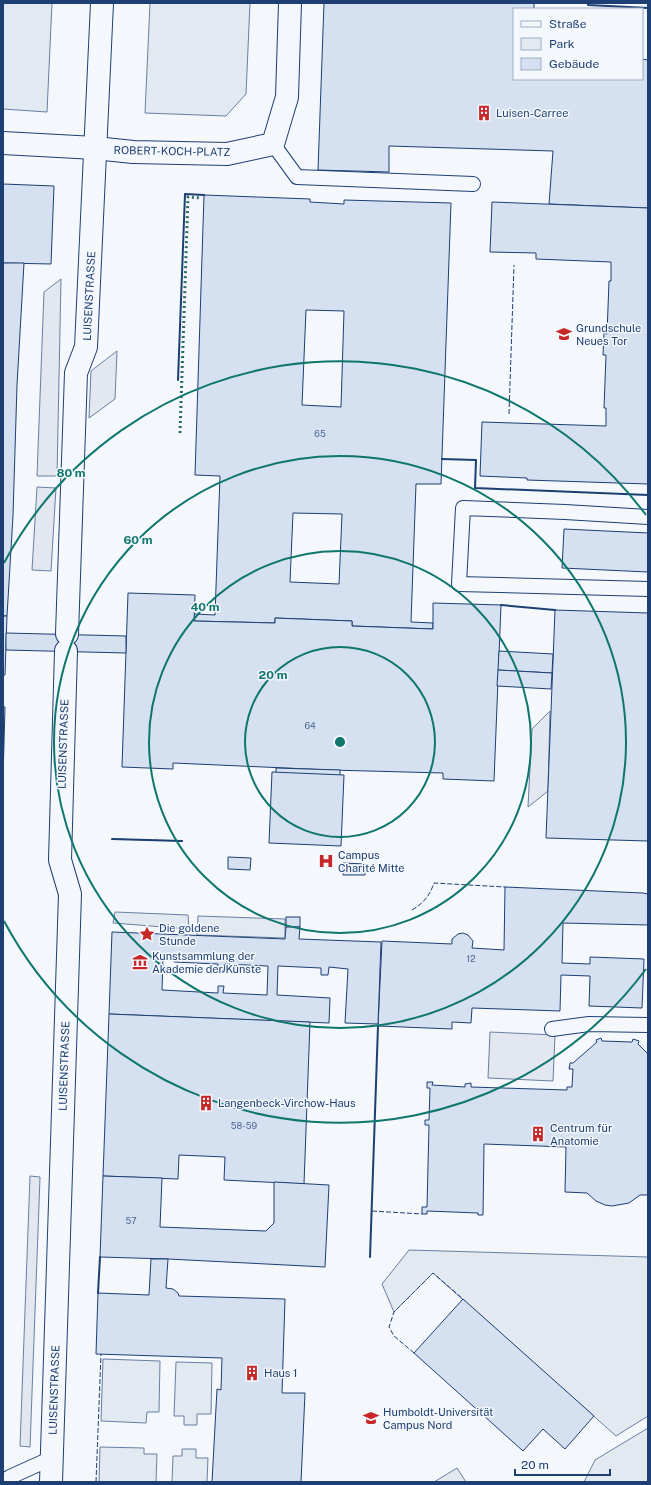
<svg xmlns="http://www.w3.org/2000/svg" width="651" height="1485" viewBox="0 0 651 1485" font-family="'Public Sans',sans-serif">
  <style>
    .green { fill: #e3e9f0; stroke: #687fa3 }
    .parking { fill: #e3e8f0; stroke: #687fa3 }
    .building { fill: #d5e0f0; stroke: #1d3f73; fill-rule: evenodd }
    .lines { fill: none; stroke-linecap: round; stroke-linejoin: round }
    .service-casing { stroke: #1d3f73; stroke-width: 16 }
    .minor-casing { stroke: #1d3f73; stroke-width: 24 }
    .tertiary-casing { stroke: #1d3f73; stroke-width: 24 }
    .service { stroke: #f4f7fb; stroke-width: 14 }
    .minor { stroke: #f4f7fb; stroke-width: 22 }
    .tertiary { stroke: #f4f7fb; stroke-width: 22 }
    .hedge { stroke: #2c6c60; stroke-width: 3; stroke-dasharray: 2 3; stroke-linecap: butt }
    .fence { stroke: #1d3f73; stroke-width: 1; stroke-dasharray: 5 2; stroke-linecap: butt }
    .wall { stroke: #1d3f73; stroke-width: 2 }
    .ring { fill: none; stroke: #0f766e; stroke-width: 2 }
    .labels { text-anchor: middle; dominant-baseline: central; stroke-width: 3; stroke-linejoin: round; paint-order: stroke }
    .number-label { font-size: 9px; fill: #4b6792 }
    .poi-label { font-size: 11px; fill: #1d3f73; stroke: #f4f7fb; text-anchor: start }
    .street-label { font-size: 11px; fill: #1d3f73; stroke: #f4f7fb }
    .centre { fill: #0f766e; stroke: #f4f7fb; stroke-width: 2 }
    .ring-label { font-size: 12px; text-anchor: middle; font-weight: bold; fill: #0f766e; stroke: #f4f7fb; stroke-width: 3; stroke-linejoin: round; paint-order: stroke }
  </style>
  <rect width="100%" height="100%" fill="#f4f7fb"/>
  <g class="green">
    <polygon points="3,3 52,3 47,112 3,109"/>
    <polygon points="150,3 250,3 246,94 226,116 145,113"/>
    <polygon points="115,912 188,915 189,929 113,923"/>
    <polygon points="198,916 285,919 285,938 197,935"/>
    <polygon points="409,1250 648,1257 648,1416 616,1436 433,1273 394,1312 382,1284"/>
    <polygon points="103,1359 160,1361 159,1412 147,1412 146,1423 101,1421"/>
    <polygon points="176,1362 212,1363 211,1414 197,1414 197,1425 184,1425 184,1416 174,1416"/>
    <polygon points="648,1428 648,1482 584,1482 595,1460"/>
    <polygon points="100,1447 144,1448 144,1454 157,1454 156,1482 99,1482"/>
    <polygon points="182,1449 196,1449 196,1458 208,1458 207,1482 172,1482 173,1456 182,1456"/>
  </g>
  <g class="parking">
    <polygon points="61,279 57,476 37,476 44,292"/>
    <polygon points="117,351 115,399 89,418 91,371"/>
    <polygon points="37,487 56,488 51,571 32,570"/>
    <polygon points="550,711 548,791 528,807 532,729"/>
    <polygon points="490,1032 555,1035 553,1081 488,1078"/>
    <polygon points="30,1176 40,1177 30,1447 20,1446"/>
    <polygon points="457,1468 466,1482 434,1482"/>
  </g>
  <g class="building">
    <polygon points="324,3 534,3 534,9 514,9 514,79 642,79 642,59 648,60 648,208 549,204 553,151 389,146 389,172 318,170"/>
    <polygon points="3,184 54,186 51,264 3,263"/>
    <path d="M 204,195 L 310,199 L 310,202 L 344,204 L 344,200 L 451,203 L 441,484 L 416,484 L 411,622 L 433,623 L 433,629 L 352,626 L 352,621 L 275,618 L 275,623 L 194,621 L 194,614 L 215,615 L 220,476 L 195,475 ZM 306,310 L 344,311 L 341,407 L 302,405 ZM 293,513 L 342,514 L 339,584 L 290,582 Z"/>
    <polygon points="492,202 648,208 648,484 527,480 527,478 480,476 482,422 606,426 606,408 604,408 606,355 603,355 604,333 607,334 609,281 611,281 611,262 536,259 536,253 490,252"/>
    <polygon points="3,263 24,263 17,385 13,516 7,616 3,616"/>
    <polygon points="564,529 648,533 648,572 562,568"/>
    <polygon points="128,593 195,595 194,621 275,623 275,618 352,621 352,626 433,629 433,603 501,605 494,781 443,779 443,773 331,770 173,763 173,769 122,767"/>
    <polygon points="555,610 648,613 648,841 546,838"/>
    <polygon points="3,616 7,616 5,675 3,675"/>
    <polygon points="6,633 126,636 126,653 6,650"/>
    <polygon points="499,651 553,654 552,673 498,670"/>
    <polygon points="498,670 552,673 551,689 497,686"/>
    <polygon points="3,707 5,707 3,779"/>
    <polygon points="276,768 340,770 340,778 276,776"/>
    <polygon points="272,772 344,775 341,846 269,843"/>
    <polygon points="228,857 251,858 250,870 228,869"/>
    <polygon points="343,863 365,864 365,875 343,875"/>
    <polygon points="505,887 643,893 648,894 648,925 563,923 562,963 590,964 590,957 644,959 642,1008 589,1006 590,976 561,975 560,1011 472,1008 471,1023 452,1022 452,1029 378,1026 382,941 452,944 452,939 458,934 463,933 468,935 473,941 472,948 504,950"/>
    <rect x="286" y="917" width="14" height="10"/>
    <path d="M 286,927 L 300,927 L 299,939 L 381,942 L 378,1024 L 345,1023 L 348,969 L 329,967 L 328,975 L 321,975 L 321,968 L 278,966 L 277,995 L 330,998 L 329,1023 L 109,1014 L 112,932 L 285,939 ZM 175,958 L 174,962 L 218,964 L 217,972 L 224,972 L 225,964 L 268,966 L 267,995 L 223,993 L 224,986 L 218,986 L 218,993 L 162,990 L 163,959 Z"/>
    <polygon points="109,1014 310,1022 304,1184 224,1180 225,1157 179,1155 178,1179 103,1176"/>
    <polygon points="601,1038 602,1041 632,1042 633,1039 639,1041 638,1044 648,1054 648,1195 640,1195 629,1203 612,1206 605,1205 596,1201 587,1193 565,1192 566,1147 484,1144 483,1215 478,1215 478,1213 427,1211 427,1214 422,1214 422,1207 427,1207 429,1125 425,1125 425,1120 429,1120 430,1088 427,1088 427,1082 433,1082 432,1085 465,1087 465,1084 471,1083 471,1087 567,1090 567,1087 572,1087 573,1069 569,1069 570,1063 573,1063 597,1042 596,1040"/>
    <polygon points="103,1176 162,1178 160,1227 266,1231 274,1223 274,1182 329,1185 325,1267 168,1259 100,1257"/>
    <polygon points="151,1259 168,1259 166,1288 173,1289 178,1293 179,1296 285,1299 282,1393 305,1393 301,1482 212,1482 217,1389 221,1390 222,1358 96,1354 98,1293 149,1295"/>
    <polygon points="463,1299 594,1416 565,1449 543,1429 523,1451 414,1353"/>
  </g>
  <g class="lines">
    <defs>
      <g id="service">
        <polyline points="273,144 297,177 473,184"/>
        <polyline points="648,517 565,512 463,508 459,584 648,589"/>
        <polyline points="552,1029 589,1024 648,1025"/>
        <polyline points="3,1481 10,1477 52,1458"/>
      </g>
      <polyline id="minor" points="3,143 95,148 133,152 227,154 273,144 287,97 290,3"/>
      <g id="tertiary">
        <polyline points="67,634 76,373 86,347 102,3"/>
        <polyline points="51,1482 70,894 60,860 66,651"/>
      </g>
    </defs>
    <use href="#service" class="service-casing"/>
    <use href="#minor" class="minor-casing"/>
    <use href="#tertiary" class="tertiary-casing"/>
    <use href="#service" class="service"/>
    <use href="#minor" class="minor"/>
    <use href="#tertiary" class="tertiary"/>
    <polyline class="hedge" points="180,433 188,197 201,198"/>
    <g class="fence">
      <polyline points="509,414 514,265"/>
      <polyline points="112,839 183,841"/>
      <path d="M 412,910 C 424,903 430,895 434,883 L 505,887"/>
      <polyline points="372,1211 422,1214"/>
      <polyline points="414,1353 394,1336 389,1327 394,1312 433,1273 463,1299"/>
      <polyline points="96,1482 101,1354"/>
    </g>
    <g class="wall">
      <polyline points="588,3 588,5 648,8"/>
      <polyline points="178,380 185,194 204,195"/>
      <polyline points="442,459 476,460 475,488 648,495"/>
      <polyline points="501,605 555,610"/>
      <polyline points="112,839 182,841"/>
      <polyline points="370,1257 378,1026"/>
      <polyline points="98,1293 100,1257"/>
    </g>
  </g>
  <g class="ring">
    <circle cx="340" cy="742" r="95"/>
    <circle cx="340" cy="742" r="191"/>
    <circle cx="340" cy="742" r="286"/>
    <path d="M646 969A381 381 0 0 1 4 921M4 563A381 381 0 0 1 646 515"/>
  </g>
  <defs>
    <symbol id="building-bare" viewBox="-9 -9 18 18"><path d="M-4-6H4V6H1V3H-1V6H-4ZM-2.5-4.3h1.7v1.8h-1.7ZM.8-4.3h1.7v1.8H.8ZM-2.5-1h1.7V.8h-1.7ZM.8-1h1.7V.8H.8Z" fill="#c62828" stroke="#f4f7fb" stroke-width="2.5" paint-order="stroke"/></symbol>
    <symbol id="school-bare" viewBox="-9 -9 18 18"><path d="M0-5L7-2L0 1L-7-2ZM-4 1L0 2.5L4 1V4Q0 6-4 4Z" fill="#c62828" stroke="#f4f7fb" stroke-width="2.5" paint-order="stroke"/></symbol>
    <symbol id="hospital-bare" viewBox="-9 -9 18 18"><path d="M-5-5h3v3.5h4V-5h3V5h-3V1.5h-4V5h-3Z" fill="#c62828" stroke="#f4f7fb" stroke-width="2.5" paint-order="stroke"/></symbol>
    <symbol id="sight-bare" viewBox="-9 -9 18 18"><path d="M0-6L1.8-2.2L6-1.7L2.9 1.2L3.7 5.4L0 3.3L-3.7 5.4L-2.9 1.2L-6-1.7L-1.8-2.2Z" fill="#c62828" stroke="#f4f7fb" stroke-width="2.5" paint-order="stroke"/></symbol>
    <symbol id="museum-bare" viewBox="-9 -9 18 18"><path d="M0-6L6-3V-2H-6V-3ZM-5-1h2V3h-2ZM-1-1h2V3h-2ZM3-1h2V3H3ZM-6 4H6V6H-6Z" fill="#c62828" stroke="#f4f7fb" stroke-width="2.5" paint-order="stroke"/></symbol>
    <symbol id="university-bare" viewBox="-9 -9 18 18"><path d="M0-5L7-2L0 1L-7-2ZM-4 1L0 2.5L4 1V4Q0 6-4 4Z" fill="#c62828" stroke="#f4f7fb" stroke-width="2.5" paint-order="stroke"/></symbol>
  </defs>
  <g fill-rule="evenodd">
    <use href="#building-bare" x="473" y="102" width="22" height="22"/>
    <use href="#school-bare" x="553" y="323" width="22" height="22"/>
    <use href="#hospital-bare" x="315" y="850" width="22" height="22"/>
    <use href="#sight-bare" x="136" y="923" width="22" height="22"/>
    <use href="#museum-bare" x="129" y="951" width="22" height="22"/>
    <use href="#building-bare" x="195" y="1092" width="22" height="22"/>
    <use href="#building-bare" x="527" y="1123" width="22" height="22"/>
    <use href="#building-bare" x="241" y="1362" width="22" height="22"/>
    <use href="#university-bare" x="360" y="1407" width="22" height="22"/>
  </g>
  <g class="labels">
    <g class="number-label">
      <text x="320" y="433">65</text>
      <text x="310" y="725">64</text>
      <text x="471" y="958">12</text>
      <text x="244" y="1125">58-59</text>
      <text x="131" y="1220">57</text>
    </g>
    <g class="poi-label">
      <text x="496" y="113">Luisen-Carree</text>
      <text x="576" y="328">Grundschule<tspan x="576" dy="13">Neues Tor</tspan></text>
      <text x="338" y="855">Campus<tspan x="338" dy="13">Charité Mitte</tspan></text>
      <text x="159" y="928">Die goldene<tspan x="159" dy="13">Stunde</tspan></text>
      <text x="152" y="956">Kunstsammlung der<tspan x="152" dy="13">Akademie der Künste</tspan></text>
      <text x="218" y="1103">Langenbeck-Virchow-Haus</text>
      <text x="550" y="1128">Centrum für<tspan x="550" dy="13">Anatomie</tspan></text>
      <text x="264" y="1373">Haus 1</text>
      <text x="383" y="1412">Humboldt-Universität<tspan x="383" dy="13">Campus Nord</tspan></text>
    </g>
    <g class="street-label">
      <text transform="translate(172 151) rotate(1)">ROBERT-KOCH-PLATZ</text>
      <text transform="translate(89 296) rotate(-87)">LUISENSTRASSE</text>
      <text transform="translate(63 744) rotate(-88)">LUISENSTRASSE</text>
      <text transform="translate(64 1066) rotate(-88)">LUISENSTRASSE</text>
      <text transform="translate(54 1390) rotate(-88)">LUISENSTRASSE</text>
    </g>
  </g>
  <circle cx="340" cy="742" r="6" class="centre"/>
  <g class="ring-label">
    <text x="71" y="477">80 m</text>
    <text x="138" y="544">60 m</text>
    <text x="205" y="611">40 m</text>
    <text x="273" y="679">20 m</text>
  </g>
  <rect width="651" height="1485" fill="none" stroke="#1d3f73" stroke-width="8"/>
  <rect x="513" y="8" width="130" height="72" fill="#f4f7fb" stroke="#9eadc5"/>
  <rect x="521" y="21" width="20" height="6" fill="#f4f7fb" stroke="#9eadc5"/>
  <text x="549" y="28" font-size="12" fill="#1d3f73">Straße</text>
  <rect x="521" y="38" width="20" height="12" fill="#e3e9f0" stroke="#9eadc5"/>
  <text x="549" y="48" font-size="12" fill="#1d3f73">Park</text>
  <rect x="521" y="58" width="20" height="12" fill="#d5e0f0" stroke="#9eadc5"/>
  <text x="549" y="68" font-size="12" fill="#1d3f73">Gebäude</text>
  <path d="M515 1469v6h95v-6" fill="none" stroke="#1d3f73" stroke-width="2"/>
  <text x="521" y="1469" font-size="12" fill="#1d3f73" stroke="#f4f7fb" stroke-width="3" paint-order="stroke">20 m</text>
</svg>
